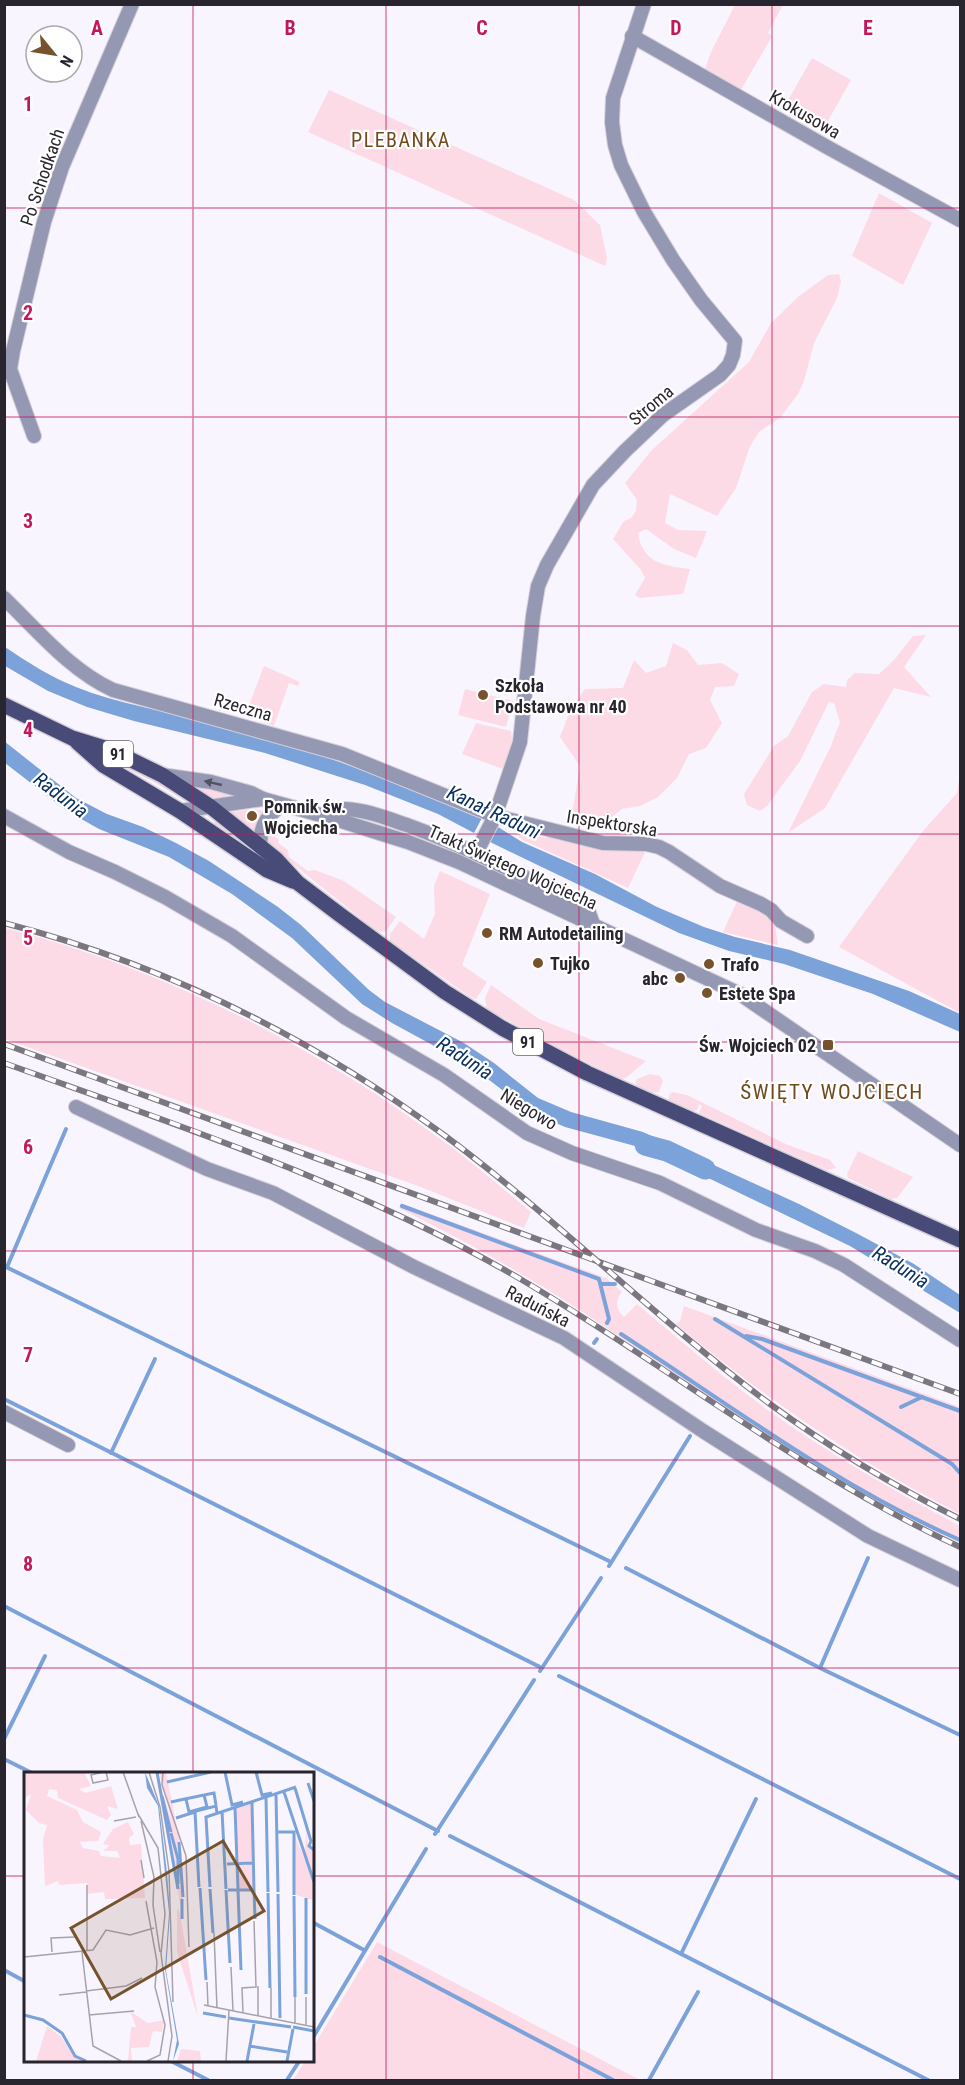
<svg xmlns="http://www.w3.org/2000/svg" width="965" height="2085" viewBox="0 0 965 2085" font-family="'Roboto Condensed',sans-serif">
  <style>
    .green { fill: #fcdae6 }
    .water { fill: #7ca3d9 }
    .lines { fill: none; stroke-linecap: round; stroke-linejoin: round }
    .stream { stroke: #7ca3d9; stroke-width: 4 }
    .river { stroke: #7ca3d9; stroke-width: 21 }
    .minor-casing { stroke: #d4d0d9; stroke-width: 16 }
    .primary-casing { stroke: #d4d0d9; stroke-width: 18 }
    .minor { stroke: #9598b3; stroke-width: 14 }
    .primary { stroke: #484a78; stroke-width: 15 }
    .rail-casing { stroke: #7b7780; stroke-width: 6 }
    .rail { stroke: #fff; stroke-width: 4; stroke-dasharray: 11; stroke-linecap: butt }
    .oneway { fill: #545363 }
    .grid { fill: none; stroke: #c2185b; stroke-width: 1.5; stroke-opacity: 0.55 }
    .poi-dot { fill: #76532c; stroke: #fff; stroke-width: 2 }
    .labels { text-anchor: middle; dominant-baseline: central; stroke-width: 4.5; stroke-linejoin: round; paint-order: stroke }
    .shield { fill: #fff; stroke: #69666d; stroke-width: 1.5 }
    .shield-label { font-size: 16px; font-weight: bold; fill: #29252e }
    .street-label { font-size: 18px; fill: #29252e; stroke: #fff }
    .poi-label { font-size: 18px; font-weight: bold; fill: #29252e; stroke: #fff; text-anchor: start }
    .neighbourhood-label { font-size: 20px; letter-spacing: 1.5px; fill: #714a1c; stroke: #fff }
    .water-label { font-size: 20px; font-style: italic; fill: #093061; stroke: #fff }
    .quarter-label { font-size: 21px; letter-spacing: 1.5px; fill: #714a1c; stroke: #fff }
    .inset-river { fill: none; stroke: #7ca3d9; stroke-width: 3 }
    .inset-road { fill: none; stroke: #a6a2ab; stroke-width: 1.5 }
    .view { fill: #76532c; fill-opacity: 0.15; stroke: #76532c; stroke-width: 3 }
    .inset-edge { fill: none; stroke: #29252e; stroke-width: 3 }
    .grid-label { font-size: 20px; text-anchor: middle; font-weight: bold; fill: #c2185b; stroke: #fff; stroke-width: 4.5; stroke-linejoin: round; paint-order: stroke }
  </style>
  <rect width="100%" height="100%" fill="#f9f5ff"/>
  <g class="green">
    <polygon points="735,5 783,5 768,33 772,36 741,90 705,69 711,52"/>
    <polygon points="812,58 851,80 825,126 786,104"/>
    <polygon points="329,90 574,200 600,225 607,258 605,266 308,132"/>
    <polygon points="879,193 932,223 903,285 852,256"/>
    <path d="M 839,274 L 841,281 L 837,298 L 814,343 L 804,381 L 798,394 L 780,418 L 760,431 L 750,446 L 736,488 L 717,516 L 670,494 L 665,523 L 678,530 L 707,531 L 696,558 L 674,549 L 646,529 L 638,533 C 642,563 665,566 690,569 L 683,594 L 640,598 L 635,595 L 645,578 L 641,570 L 613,539 L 624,521 L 631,518 L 636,511 L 637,500 L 625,483 L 651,451 L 749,362 L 771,323 L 798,297 L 828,275 Z"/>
    <polygon points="926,635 904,667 931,697 894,688 825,808 788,833 830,748 840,722 834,703 829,702 800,761 767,806 760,811 747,805 744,794 774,746 788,736 812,692 824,684 846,687 847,680 855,673 879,674 894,660 913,636"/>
    <polygon points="673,643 687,650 698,665 722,663 739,674 734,686 715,687 710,700 722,723 706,748 689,754 677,778 658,797 640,806 622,809 610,818 595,822 572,814 580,766 560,737 570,711 585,689 623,688 634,660 646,673 666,666"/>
    <polygon points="264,666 300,682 298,686 289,683 274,726 245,716"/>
    <polygon points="465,689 513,701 506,727 458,715"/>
    <polygon points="476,723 511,731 512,740 503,769 462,754"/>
    <polygon points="100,751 154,778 184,796 184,800 152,781 98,754"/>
    <polygon points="960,773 960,1013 839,947 923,831 957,793"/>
    <polygon points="187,782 249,796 214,801"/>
    <polygon points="255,809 265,811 259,820 256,832 229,812"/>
    <polygon points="216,820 283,873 213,825"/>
    <polygon points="267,830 279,840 278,843 288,850 289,857 308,871 315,870 344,881 396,917 386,931 380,932 374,929 277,851 268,841"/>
    <polygon points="519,833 545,838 549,837 647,848 628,888 523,840 519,837"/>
    <polygon points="440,871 490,894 462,965 487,982 476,999 472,998 390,941 390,934 400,921 424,939 435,914 434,886"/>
    <polygon points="738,899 756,907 774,919 778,945 723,932"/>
    <path d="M 5,928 C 161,968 309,1043 439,1138 C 471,1161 501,1187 531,1212 L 524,1228 L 418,1186 L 5,1039 Z"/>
    <polygon points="491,985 539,1019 646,1061 627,1077 622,1079 574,1056 487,1009 485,998"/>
    <path d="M 650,1074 L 660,1076 L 663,1080 L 659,1092 C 651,1094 639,1089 635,1083 L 637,1079 Z"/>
    <polygon points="672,1092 687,1095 788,1145 830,1160 836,1168 827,1170 699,1113 702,1106 699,1104 697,1110 693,1111 669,1100 669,1095"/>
    <polygon points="858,1151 913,1177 897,1198 891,1199 848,1178 847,1174"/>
    <path d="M 401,1203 L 606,1278 L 622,1292 C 615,1301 615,1309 624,1317 L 637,1304 C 680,1340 722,1377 768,1410 C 829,1454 894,1491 960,1526 L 960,1543 C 825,1480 705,1393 581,1311 C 523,1273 461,1239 399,1208 Z"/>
    <path d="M 684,1306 L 960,1407 L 960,1514 C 858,1462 764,1398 676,1324 L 680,1321 Z"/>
    <polygon points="377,1942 640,2080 293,2080 306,2060 312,2060 312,2049"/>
  </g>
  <g class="water">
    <path d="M 5,647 C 27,662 51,677 76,687 C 118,704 164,710 208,722 C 301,746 393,779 482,818 L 474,833 L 438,814 L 365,785 L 265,753 L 134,721 L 87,707 L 48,691 L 5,666 Z"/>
    <polygon points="4,741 76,798 107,814 143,827 176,843 209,861 278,907 301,925 369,990 385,1002 464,1043 494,1063 538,1098 571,1112 643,1132 676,1147 669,1160 635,1146 565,1127 531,1112 471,1066 392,1023 362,1004 292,938 232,894 169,857 99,829 67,811 5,763"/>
    <polygon points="498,827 522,842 595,874 657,907 704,927 735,937 790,950 909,991 960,1014 960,1032 873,994 784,964 729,951 679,933 490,842"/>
    <polygon points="683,1151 799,1204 856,1233 914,1264 960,1295 960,1313 850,1246 677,1163"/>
  </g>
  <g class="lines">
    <g class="stream">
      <polyline points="402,1206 599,1279 609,1319 607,1323"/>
      <polyline points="4,1266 611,1562"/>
      <polyline points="7,1267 66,1129"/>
      <polyline points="601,1284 615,1284"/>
      <polyline points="715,1319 952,1464 960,1473"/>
      <path d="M 621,1334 C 731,1406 839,1487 960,1540"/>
      <polyline points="746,1336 762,1339 960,1411"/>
      <polyline points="594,1343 597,1339"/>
      <polyline points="4,1399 542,1668"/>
      <polyline points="901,1407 922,1397"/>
      <polyline points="111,1453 155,1359"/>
      <polyline points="609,1566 690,1436"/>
      <polyline points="626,1568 820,1668 960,1735"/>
      <polyline points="4,1606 438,1831"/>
      <polyline points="820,1668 868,1558"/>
      <polyline points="540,1671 601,1578"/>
      <polyline points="559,1676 960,1879"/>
      <polyline points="4,1739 45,1656"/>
      <polyline points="4,1759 32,1773"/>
      <polyline points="435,1834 534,1680"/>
      <polyline points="450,1836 928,2080"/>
      <polyline points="312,1922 364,1950"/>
      <polyline points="681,1954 756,1799"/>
      <polyline points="380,1957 613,2080"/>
      <polyline points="4,1970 26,1982"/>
      <polyline points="312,2039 426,1849"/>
      <polyline points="169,2060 208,2080"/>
      <polyline points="287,2080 300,2060"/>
      <polyline points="649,2080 698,1992"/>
    </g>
    <polyline class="river" points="645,1145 667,1151 705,1169"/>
    <defs>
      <g id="minor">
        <polyline points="632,36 827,147 960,220"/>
        <polyline points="34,436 10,369 13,351 44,222 62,167 132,4"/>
        <path d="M 4,598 C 38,631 70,670 113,690 L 342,754 L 495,816 L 603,843 L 646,844 L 659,847 L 669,852 L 720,886 L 761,904 L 771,910 L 781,921 L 807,936"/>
        <polyline points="162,775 211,782 251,793 263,799 335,819 408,842 459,862 740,994 960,1145"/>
        <polyline points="180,811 263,799"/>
        <polyline points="4,816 69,852 115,872 165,897 232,936 346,1018 444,1075 527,1133 572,1153 660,1183 756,1230 815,1251 844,1265 960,1340"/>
        <path d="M 335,819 L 345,809 C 367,810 386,818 407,825 C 468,847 525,877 582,907 L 589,913 L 593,924"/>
        <path d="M 260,846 C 261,824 265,819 281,805"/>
        <polyline points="476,853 495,816 520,742 533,616 538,586 547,565 593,485 625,451 663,415 720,375 729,365 733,355 735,341 701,300 673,260 644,212 621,165 615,145 612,122 613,98 644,4"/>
        <polyline points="76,1107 207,1169 273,1193 414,1267 564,1338 703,1431 868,1536 960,1580"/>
        <polyline points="4,1412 68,1445"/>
      </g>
      <g id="primary">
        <polyline points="4,705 72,738 111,750 162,775 211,807 276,859 298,883 339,914 445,992 502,1028 587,1073 960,1240"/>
        <polyline points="77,742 103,765 180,811 267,870 293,881"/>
      </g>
    </defs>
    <use href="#minor" class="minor-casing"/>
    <use href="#primary" class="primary-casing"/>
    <use href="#minor" class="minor"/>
    <use href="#primary" class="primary"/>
    <defs>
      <g id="rail">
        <path d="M 4,923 C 163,964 312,1038 444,1135 C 557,1219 657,1320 770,1404 C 830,1448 894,1486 960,1519"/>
        <polyline points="4,1044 960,1394"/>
        <path d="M 4,1063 C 180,1126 360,1185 522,1280 C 670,1367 804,1475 960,1547"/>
      </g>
    </defs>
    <use href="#rail" class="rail-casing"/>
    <use href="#rail" class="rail"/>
  </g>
  <defs><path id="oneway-solid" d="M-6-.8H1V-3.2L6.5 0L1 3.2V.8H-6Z" transform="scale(1.5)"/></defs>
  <use class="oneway" href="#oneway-solid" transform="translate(213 783) rotate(-167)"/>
  <path class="grid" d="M 193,4 L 193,1773M 386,4 L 386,2080M 579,4 L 579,2080M 772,4 L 772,2080M 4,208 L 960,208M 4,417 L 960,417M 4,626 L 960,626M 4,834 L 960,834M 4,1042 L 960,1042M 4,1251 L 960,1251M 4,1460 L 960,1460M 4,1668 L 960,1668M 4,1876 L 26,1876M 312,1876 L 960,1876M 193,2060 L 193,2080"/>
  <g class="poi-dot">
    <circle cx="483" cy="695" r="6"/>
    <circle cx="252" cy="816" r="6"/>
    <circle cx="487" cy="933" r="6"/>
    <circle cx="538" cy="963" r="6"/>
    <circle cx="709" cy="964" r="6"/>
    <circle cx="680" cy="978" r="6"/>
    <circle cx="707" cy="993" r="6"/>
    <rect x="822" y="1039" width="12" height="12" rx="3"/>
  </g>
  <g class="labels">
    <g class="shield">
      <rect x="103" y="741" width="30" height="26" rx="4.5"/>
      <rect x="513" y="1029" width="30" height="26" rx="4.5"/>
    </g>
    <g class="shield-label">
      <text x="118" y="754">91</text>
      <text x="528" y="1042">91</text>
    </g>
    <g class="street-label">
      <text transform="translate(805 114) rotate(30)">Krokusowa</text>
      <text transform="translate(42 177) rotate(-71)">Po Schodkach</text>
      <text transform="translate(651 405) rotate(-40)">Stroma</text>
      <text transform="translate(243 707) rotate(16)">Rzeczna</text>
      <text transform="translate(612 823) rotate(9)">Inspektorska</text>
      <text transform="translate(513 867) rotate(24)">Trakt Świętego Wojciecha</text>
      <text transform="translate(529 1109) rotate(31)">Niegowo</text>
      <text transform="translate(538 1306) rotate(27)">Raduńska</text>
    </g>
    <g class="poi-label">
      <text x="495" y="685">Szkoła<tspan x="495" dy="21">Podstawowa nr 40</tspan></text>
      <text x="264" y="806">Pomnik św.<tspan x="264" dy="21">Wojciecha</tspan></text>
      <text x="499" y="933">RM Autodetailing</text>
      <text x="550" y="963">Tujko</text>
      <text x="721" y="964">Trafo</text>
      <text x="668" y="978" text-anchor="end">abc</text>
      <text x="719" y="993">Estete Spa</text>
      <text x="816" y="1045" text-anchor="end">Św. Wojciech 02</text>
    </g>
    <g class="neighbourhood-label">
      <text x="401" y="140">PLEBANKA</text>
    </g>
    <g class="water-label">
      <text transform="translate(61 795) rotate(37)">Radunia</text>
      <text transform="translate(494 812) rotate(25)">Kanał Raduni</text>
      <text transform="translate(465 1058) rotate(33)">Radunia</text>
      <text transform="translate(901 1267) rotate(32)">Radunia</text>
    </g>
    <g class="quarter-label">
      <text x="832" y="1092">ŚWIĘTY WOJCIECH</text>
    </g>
  </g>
  <g transform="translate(24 1772)">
    <rect width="290" height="290" fill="#f9f5ff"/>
    <path d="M 0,0 L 60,0 L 67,14 L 55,17 L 61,21 L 87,14 L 94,37 L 83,34 L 87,43 L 83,48 L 34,26 L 33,18 L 25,17 L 23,24 L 53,38 L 59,50 L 77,60 L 74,69 L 56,70 L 59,76 L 75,79 L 77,84 L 96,86 L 93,79 L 79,79 L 86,73 L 79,72 L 89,57 L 104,50 L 110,62 L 105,66 L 106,73 L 117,72 L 121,126 L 81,127 L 80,120 L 63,122 L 63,111 L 35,113 L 34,109 L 21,114 L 19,68 L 23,53 L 15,51 L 2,38 L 7,22 L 1,26 ZM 132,0 L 149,54 L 135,0 L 142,0 L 158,82 L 159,147 ZM 228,30 L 231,118 L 213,118 L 210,35 ZM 282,55 L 284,74 L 289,80 L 289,141 L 289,128 L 272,123 L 271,115 L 269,59 L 281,88 ZM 153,137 L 155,137 L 174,245 L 153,180 ZM 106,239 L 124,251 L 140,248 L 138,260 L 129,259 L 125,275 L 107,276 L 108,289 L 104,289 L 107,255 L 112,255 ZM 23,254 L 37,265 L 50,285 L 59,289 L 12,289 ZM 157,277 L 176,279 L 177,289 L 153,289 Z" fill="#fcdae6"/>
    <path d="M 121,0 L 135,34 L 143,101 L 146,141 L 142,199 L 155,272 L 149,289 L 153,268 L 141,197 L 145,141 L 141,101 L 134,34 L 123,16 Z" fill="#7ca3d9"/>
    <path class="inset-river" d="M 133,0 L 154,117M 201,0 L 208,33 L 219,30M 232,0 L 238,23 L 248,21M 143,10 L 187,0M 284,11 L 290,29M 271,16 L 287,69 L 285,74 L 290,78M 260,20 L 290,110M 180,23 L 190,21 L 192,33M 252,23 L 254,120M 138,24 L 147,60M 242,26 L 244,120M 147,30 L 156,28 L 180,23 L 183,35 L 165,40 L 162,27M 228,31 L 230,118M 211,36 L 214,117M 172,39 L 192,34 L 193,41M 198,39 L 202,117M 152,46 L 171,40 L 175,115M 254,60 L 270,60 L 270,123M 147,61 L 154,87 L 154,112M 155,70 L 159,125M 203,92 L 228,91M 186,115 L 182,45 L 272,15M 176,116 L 182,208M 186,117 L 189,161M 202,118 L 206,191M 204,118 L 230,118M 214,118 L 217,198M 230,118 L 231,147M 244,121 L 246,216M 254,122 L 256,246M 270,124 L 271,225M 158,127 L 158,147M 282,222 L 282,126M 179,241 L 202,245M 0,243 L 19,248 L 38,261 L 51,284 L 62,289M 205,246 L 267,255M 269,255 L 290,259M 225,274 L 263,280M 223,289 L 230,252M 263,289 L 269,257"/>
    <path class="inset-road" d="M 79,0 L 67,3 L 69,11 L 84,8 L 82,0M 99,0 L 115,45M 125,0 L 136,35 L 145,99 L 149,230M 139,0 L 138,13 L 162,84 L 165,175M 114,42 L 134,76 L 141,142 L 137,182 L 148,264 L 144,289M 90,49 L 112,45M 117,49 L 130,105 L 129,133 L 136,180M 117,88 L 120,106M 63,113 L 63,179M 122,129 L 133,190 L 131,215 L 141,253 L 136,283 L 123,289M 190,161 L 193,236M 28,180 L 27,166 L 51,165M 58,180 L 69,274 L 97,289M 0,185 L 69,178 L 82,158 L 106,163 L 130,156M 207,195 L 209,239M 183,210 L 184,234M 234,214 L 234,244M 247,216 L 247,247M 62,219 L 102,214 L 118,206M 35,223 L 62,220M 180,233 L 290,255M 219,241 L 218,216 L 232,215 L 230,149M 65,243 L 110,239M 271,251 L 271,225M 282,253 L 282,225M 202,289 L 205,238"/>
    <path class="view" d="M 199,69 L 240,139 L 87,227 L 47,156 Z"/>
    <rect width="290" height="290" class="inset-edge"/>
  </g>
  <g class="grid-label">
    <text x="97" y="35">A</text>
    <text x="290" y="35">B</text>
    <text x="482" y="35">C</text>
    <text x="676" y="35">D</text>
    <text x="868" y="35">E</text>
    <text x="28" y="111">1</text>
    <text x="28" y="320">2</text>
    <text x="28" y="528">3</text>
    <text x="28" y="737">4</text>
    <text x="28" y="945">5</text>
    <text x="28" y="1154">6</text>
    <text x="28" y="1362">7</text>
    <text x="28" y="1571">8</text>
  </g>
  <rect width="965" height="2085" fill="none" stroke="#29252e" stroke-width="12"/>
  <g transform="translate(54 54) rotate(120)"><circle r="28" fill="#ffffff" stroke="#a9a8ab" stroke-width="1.5"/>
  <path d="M0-4.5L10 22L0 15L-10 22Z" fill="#76532c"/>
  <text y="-9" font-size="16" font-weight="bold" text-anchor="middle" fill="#29252e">N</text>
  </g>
</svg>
